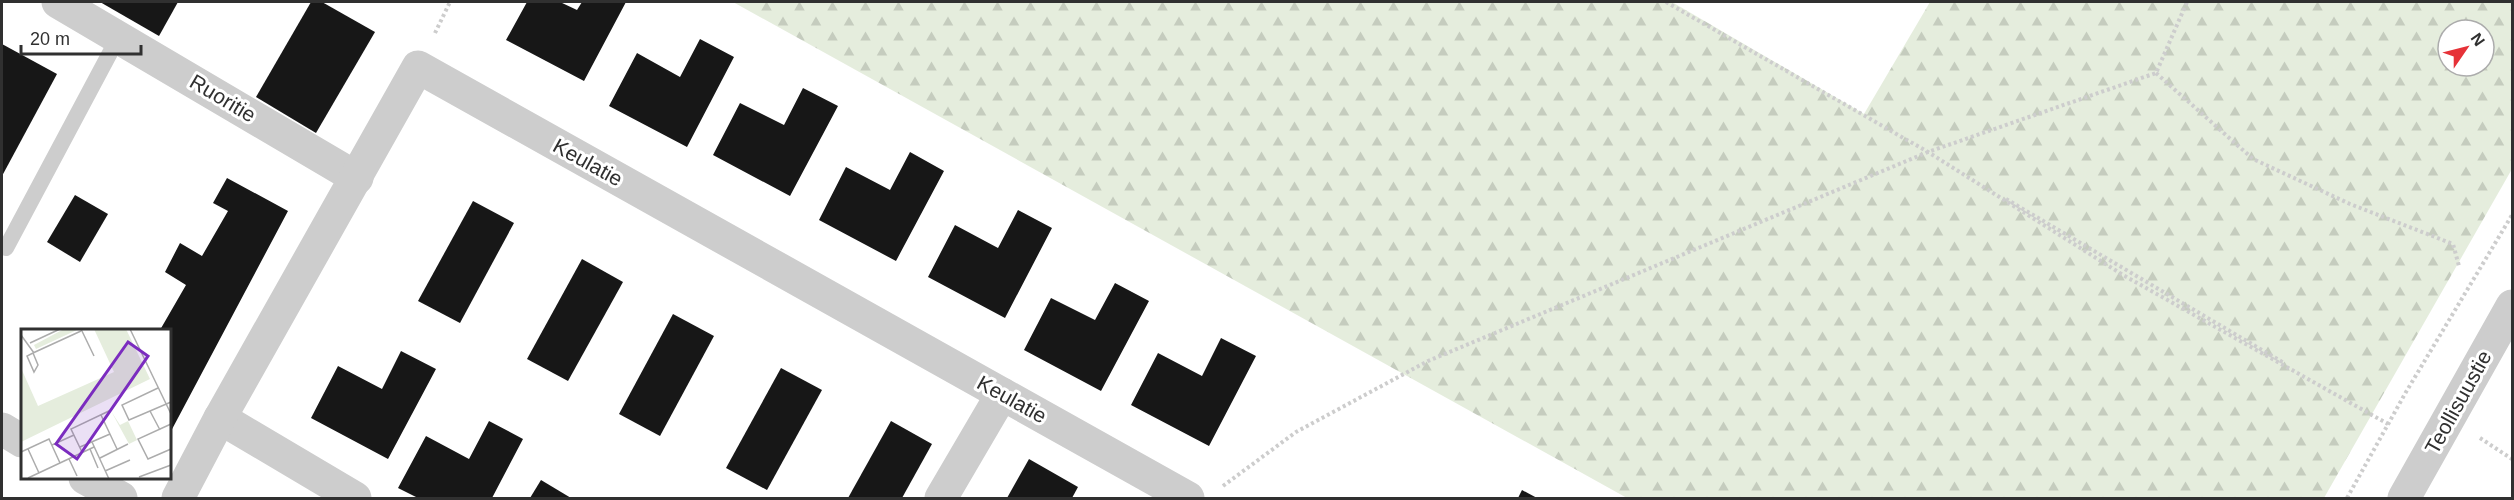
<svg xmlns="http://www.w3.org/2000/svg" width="2514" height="500" viewBox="0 0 2514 500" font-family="Arial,sans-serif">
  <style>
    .forest { fill: url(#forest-firs); fill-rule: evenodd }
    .building { fill: #171717 }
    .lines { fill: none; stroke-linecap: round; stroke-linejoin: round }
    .path { stroke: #cdcdcd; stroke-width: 4; stroke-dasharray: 3 3; stroke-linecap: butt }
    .service { stroke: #cdcdcd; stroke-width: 16 }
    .minor { stroke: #cdcdcd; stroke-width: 33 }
    .labels { text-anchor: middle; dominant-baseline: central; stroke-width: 6; stroke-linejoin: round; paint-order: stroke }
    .street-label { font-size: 21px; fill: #303030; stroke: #fff }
    .inset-road { fill: none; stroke: #acacac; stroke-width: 1.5 }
    .view { fill: #7b2cbf; fill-opacity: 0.15; stroke: #7b2cbf; stroke-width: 3 }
    .inset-edge { fill: none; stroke: #303030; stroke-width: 3 }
  </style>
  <defs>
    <pattern id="forest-firs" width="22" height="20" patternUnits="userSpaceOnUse" patternTransform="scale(1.5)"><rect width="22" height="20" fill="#e5eddd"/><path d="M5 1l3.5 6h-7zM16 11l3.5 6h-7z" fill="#c5ccbe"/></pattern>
  </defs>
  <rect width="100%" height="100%" fill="#fff"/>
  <path class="forest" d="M 733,2 L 1672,2 L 1864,114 L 1930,2 L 2512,2 L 2512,169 L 2324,498 L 1627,498 ZM 2448,30 L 2484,30 L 2484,66 L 2448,66 Z"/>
  <g class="building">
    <polygon points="100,2 178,2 159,36"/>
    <polygon points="311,2 322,2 375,32 316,133 256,97"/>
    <polygon points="527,2 560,2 577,10 582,2 626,2 584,81 506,40"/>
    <polygon points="700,39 734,57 687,147 609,106 637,53 680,77"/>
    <polygon points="2,44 57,74 2,176"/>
    <polygon points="803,88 838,106 790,196 713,155 740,103 784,125"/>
    <polygon points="910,152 944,171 896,261 819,220 846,167 890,190"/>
    <polygon points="227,178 288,211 170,433 170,330 160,330 186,285 165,272 180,243 202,256 228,211 213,203"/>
    <polygon points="75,195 108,214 80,262 47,242"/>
    <polygon points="473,201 514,223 460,323 418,301"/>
    <polygon points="1018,210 1052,228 1005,318 928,277 955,225 998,248"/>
    <polygon points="582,259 623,282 568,381 527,359"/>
    <polygon points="1115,283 1149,301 1101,391 1024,350 1051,298 1095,320"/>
    <polygon points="673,314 714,336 660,436 619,414"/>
    <polygon points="1221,338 1256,356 1209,446 1131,405 1158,353 1202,376"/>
    <polygon points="401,351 436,369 388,459 311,418 338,366 382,389"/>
    <polygon points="781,368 822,390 767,490 726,468"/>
    <polygon points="489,421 523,439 492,498 418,498 398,488 426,436 469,459"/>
    <polygon points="891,421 932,444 902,498 848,498"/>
    <polygon points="1029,459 1078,487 1072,498 1007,498"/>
    <polygon points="541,480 571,498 530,498"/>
    <polygon points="1522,490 1537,498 1518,498"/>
  </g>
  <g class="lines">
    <g class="path">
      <polyline points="1666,2 1928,152 2123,275 2388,424"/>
      <polyline points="435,33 450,2"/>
      <polyline points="2156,73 2253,159 2350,204 2453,244 2459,266"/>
      <polyline points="2006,199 2284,363"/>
      <polyline points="2480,438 2512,459"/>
      <polyline points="1223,486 1296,432 1428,361 1928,152 2156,73 2187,2"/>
      <polyline points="2347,498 2406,392 2512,215"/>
    </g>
    <polyline class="service" points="6,248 119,36"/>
    <g class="minor">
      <polyline points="58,2 357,178"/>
      <polyline points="220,418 355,498"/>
      <polyline points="2,429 22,441"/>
      <polyline points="85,478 121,498"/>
      <polyline points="178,498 220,418 418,67 1188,498"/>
      <polyline points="941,498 1002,394"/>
      <polyline points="2404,498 2512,306"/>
    </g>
  </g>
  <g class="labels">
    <g class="street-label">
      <text transform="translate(223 98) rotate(31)">Ruoritie</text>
      <text transform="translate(588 162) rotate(29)">Keulatie</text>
      <text transform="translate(1012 399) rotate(29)">Keulatie</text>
      <text transform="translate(2458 402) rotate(-61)">Teollisuustie</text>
    </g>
  </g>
  <g transform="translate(21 329)">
    <rect width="150" height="150" fill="#fff"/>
    <path d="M 43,0 L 58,0 L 15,20 L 13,16 ZM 73,0 L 105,0 L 129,50 L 0,113 L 0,39 L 17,77 L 93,43 ZM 90,82 L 99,96 L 107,92 L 116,111 L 108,115 Z" fill="#e5eddd"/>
    <path class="inset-road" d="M 60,0 L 73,27M 109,0 L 150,85M 0,6 L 13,24M 9,14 L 39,0M 12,24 L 6,27 L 13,43 L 17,36 L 12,24 L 60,2M 137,59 L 101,76 L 108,91 L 150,73M 129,82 L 139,101M 80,86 L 96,120M 150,95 L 117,110 L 127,130 L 150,120M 71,113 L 88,150M 31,116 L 53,106M 59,118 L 89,105M 7,120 L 18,144M 69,120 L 77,139M 0,123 L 28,110 L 39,134M 61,123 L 50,100 L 90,81M 79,129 L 107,115M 48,130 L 56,147M 84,142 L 109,131M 118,148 L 150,136M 7,149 L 73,118"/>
    <path class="view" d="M 107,13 L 127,27 L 56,130 L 35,115 Z"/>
    <rect width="150" height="150" class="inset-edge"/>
  </g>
  <rect width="2514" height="500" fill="none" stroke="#303030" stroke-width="6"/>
  <g transform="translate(2466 48) rotate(55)"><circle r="28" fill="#ffffff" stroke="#acacac" stroke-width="1.5"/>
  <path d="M0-4.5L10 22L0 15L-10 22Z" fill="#e63238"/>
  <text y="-9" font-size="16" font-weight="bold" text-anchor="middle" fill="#303030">N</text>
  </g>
  <path d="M21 45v9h120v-9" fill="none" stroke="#303030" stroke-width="3"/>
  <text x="30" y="45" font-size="18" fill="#303030" stroke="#ffffff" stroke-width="4.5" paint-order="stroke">20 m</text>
</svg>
